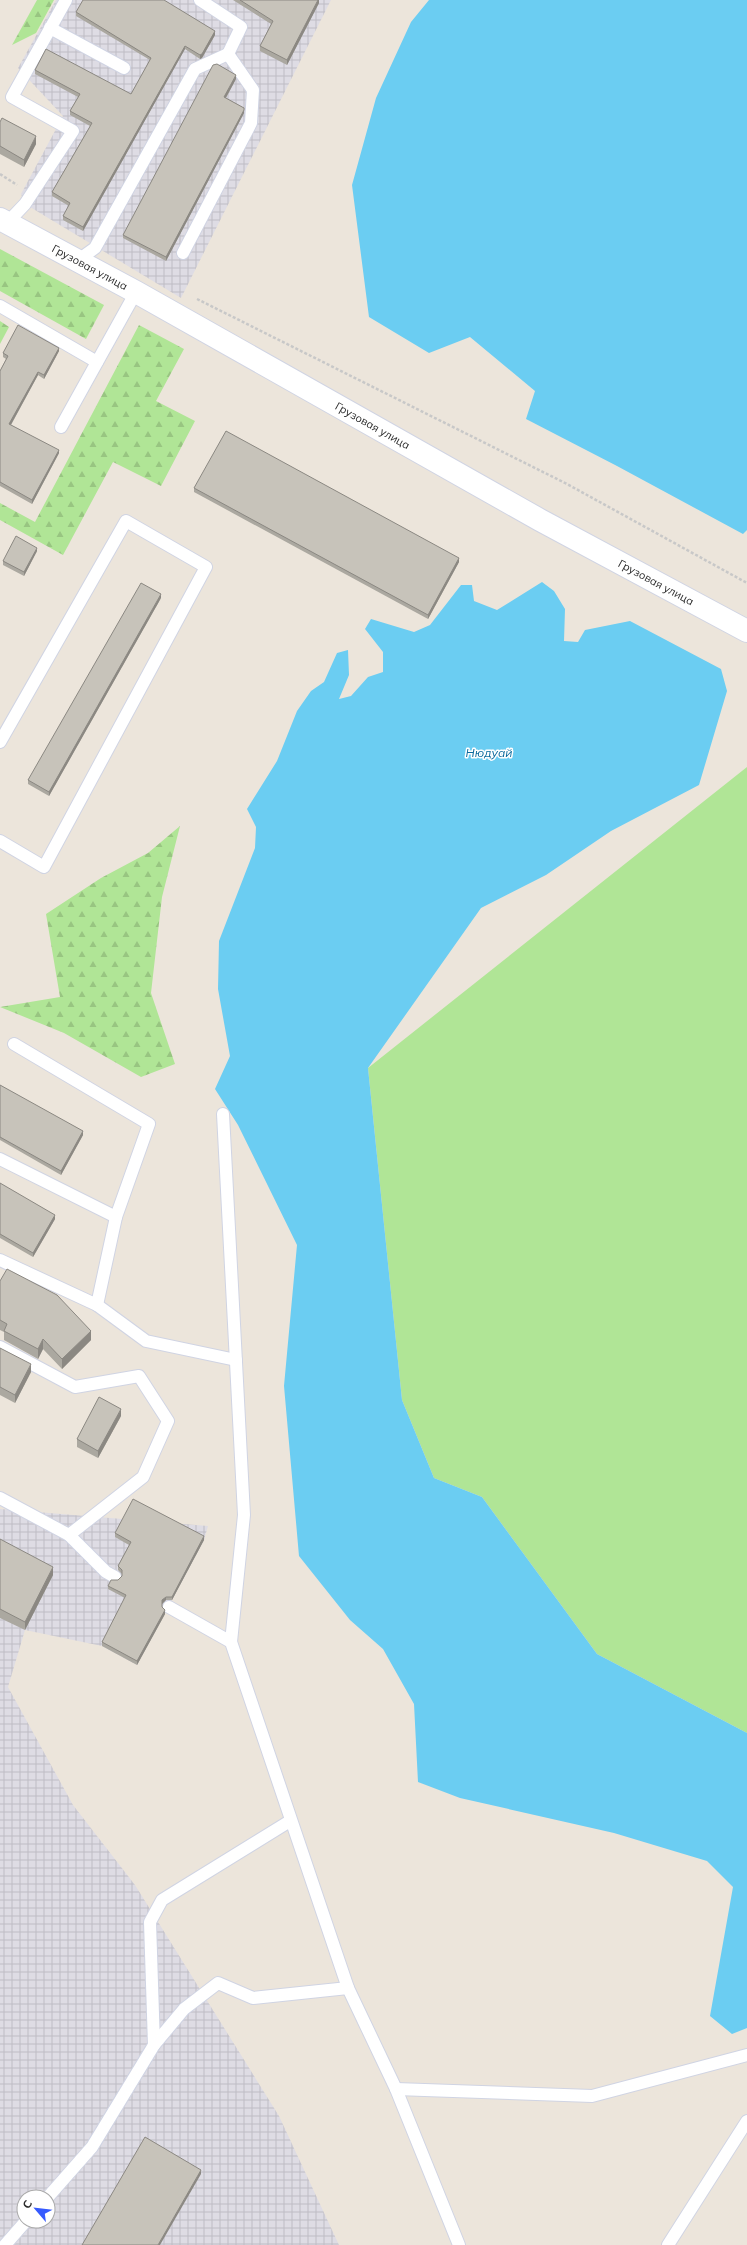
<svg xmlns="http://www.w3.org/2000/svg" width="747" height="2245" viewBox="0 0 747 2245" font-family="Mulish,sans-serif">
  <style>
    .industrial { fill: url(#industrial-grid); fill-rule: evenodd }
    .grass { fill: #b0e596 }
    .forest { fill: url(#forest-firs) }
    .water { fill: #6bcdf2 }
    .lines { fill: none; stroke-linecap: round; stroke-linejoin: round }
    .lane-casing { stroke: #d0d4e3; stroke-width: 14 }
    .secondary-casing { stroke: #d0d4e3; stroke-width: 24 }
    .path { stroke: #c8c8c8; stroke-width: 2.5; stroke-dasharray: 3 2; stroke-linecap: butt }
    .lane { stroke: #fff; stroke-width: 12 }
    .secondary { stroke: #fff; stroke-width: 22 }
    .wall { fill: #aba8a0 }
    .shaded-wall { fill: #8b8882 }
    .building { fill: #c7c3ba; stroke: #8b8882 }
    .labels { text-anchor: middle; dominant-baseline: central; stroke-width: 3; stroke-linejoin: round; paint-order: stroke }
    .street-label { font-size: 11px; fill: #2a2a2a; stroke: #fff }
    .water-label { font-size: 12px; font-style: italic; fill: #0a6a9d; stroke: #fff }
  </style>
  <defs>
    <pattern id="industrial-grid" width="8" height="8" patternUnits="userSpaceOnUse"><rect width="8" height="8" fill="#dedce4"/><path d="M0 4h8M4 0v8" fill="none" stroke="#bfbdc4"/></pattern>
    <pattern id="forest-firs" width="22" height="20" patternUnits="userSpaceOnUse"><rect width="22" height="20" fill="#b0e596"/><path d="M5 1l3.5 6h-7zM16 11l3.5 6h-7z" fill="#98c581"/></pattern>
  </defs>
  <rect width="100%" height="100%" fill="#ece5db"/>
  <g class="industrial">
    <polygon points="56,0 331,0 181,298 25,204 21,194 63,116 18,68"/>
    <path d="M 0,1509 L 208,1526 L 204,1540 L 137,1665 L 102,1646 L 25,1630 L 8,1687 L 73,1805 L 135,1885 L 279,2116 L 339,2245 L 0,2245 ZM 24,2197 L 48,2197 L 48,2221 L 24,2221 Z"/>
  </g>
  <polygon class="grass" points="747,767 747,1733 597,1654 482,1497 434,1478 402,1400 368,1068"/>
  <g class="forest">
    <polygon points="37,0 54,0 36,33 12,45"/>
    <polygon points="0,249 104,305 86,339 0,291"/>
    <polygon points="0,321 9,327 0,344"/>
    <polygon points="139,325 184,349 156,401 195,421 161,486 113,462 63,555 0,520 0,503 35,522"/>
    <polygon points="180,826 162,897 151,993 175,1064 141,1077 64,1033 0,1007 60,997 46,914 101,878 148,853"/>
  </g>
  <g class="water">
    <polygon points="429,0 747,0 747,530 743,534 617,466 526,419 535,391 470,337 429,353 369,317 352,185 376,98 411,22"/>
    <polygon points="542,582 554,591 565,609 564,641 578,642 585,630 630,621 721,669 727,691 699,785 611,831 546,875 481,908 368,1068 402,1400 434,1478 482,1497 597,1654 747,1733 747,2028 732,2034 710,2016 733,1887 707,1861 614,1833 460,1798 418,1782 414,1704 383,1649 350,1620 299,1556 284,1386 297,1245 238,1125 215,1089 230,1056 218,989 219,941 255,848 256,827 247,809 277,761 297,711 311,691 324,682 337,653 348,650 349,675 339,699 351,696 368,677 383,672 383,652 365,629 371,619 414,632 430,625 461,585 472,585 474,601 497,610"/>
  </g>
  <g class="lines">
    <defs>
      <g id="lane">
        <polyline points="200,0 241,27 228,54"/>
        <polyline points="50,28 124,68"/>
        <polyline points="7,223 25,204 73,131 12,97 66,0"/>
        <polyline points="77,261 95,248 195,69 228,54 253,90 251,123 183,253"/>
        <polyline points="0,306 97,362"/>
        <polyline points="61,427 136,292"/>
        <polyline points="0,742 126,521 206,567 44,867 0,841"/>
        <polyline points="223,1114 244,1515 231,1642"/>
        <polyline points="0,1159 116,1217 149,1124 14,1044"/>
        <polyline points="0,1260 97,1305 116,1217"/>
        <polyline points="97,1305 146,1341 236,1360"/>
        <polyline points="0,1347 75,1387 139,1376 168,1421 143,1477 69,1535"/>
        <polyline points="0,1498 69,1535 106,1572 115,1577"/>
        <polyline points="169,1607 231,1642 348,1988 396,2089 459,2245"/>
        <polyline points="154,2045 184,2009 218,1983 253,1998 348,1988"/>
        <polyline points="396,2089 592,2096 747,2055"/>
        <polyline points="48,2197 92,2147 154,2045 150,1922 162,1900 290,1821"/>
        <polyline points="5,2245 26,2221"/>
        <polyline points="668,2245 747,2121"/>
      </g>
      <g id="secondary">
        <path id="s1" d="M 0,219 L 136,292 L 540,520 L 747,631"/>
      </g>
    </defs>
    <use href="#lane" class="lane-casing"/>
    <use href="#secondary" class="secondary-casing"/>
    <g class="path">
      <polyline points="0,174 17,185"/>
      <polyline points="197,299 567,484 747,583"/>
    </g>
    <use href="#lane" class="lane"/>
    <use href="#secondary" class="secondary"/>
  </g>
  <g class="wall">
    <polygon points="233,0 319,0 319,3 287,65 260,51 260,46 271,24"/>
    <polygon points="76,12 215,35 202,58 200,59 185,49 83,231 63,220 63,216 69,206 52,196 52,192 90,126 70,115 70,111 78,97 35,74 35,70 131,94 150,60 76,16"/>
    <polygon points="236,79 226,98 244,108 244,113 166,261 123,238 123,235"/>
    <polygon points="0,122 36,144 24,167 0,154"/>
    <polygon points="59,351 44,379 38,375 11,425 59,453 32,504 0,486 0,371 6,359 3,357 3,353"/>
    <polygon points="194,488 459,562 428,619 194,492"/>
    <polygon points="37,551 24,576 3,565 3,561"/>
    <polygon points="161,598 49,796 28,784 28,780"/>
    <polygon points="0,1085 83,1135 61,1175 0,1140"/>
    <polygon points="0,1183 55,1219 33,1257 0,1238"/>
    <polygon points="0,1281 91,1340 62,1369 43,1349 38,1359 4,1340 4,1332 0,1330"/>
    <polygon points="0,1348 31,1372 15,1403 0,1395"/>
    <polygon points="121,1416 98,1458 77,1447 77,1439"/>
    <polygon points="115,1533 204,1540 172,1600 166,1600 162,1604 162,1607 165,1614 137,1665 102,1646 102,1642 125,1598 108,1589 108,1586 118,1580 122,1577 122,1574 118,1570 118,1566 129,1545 115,1537"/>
    <polygon points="0,1539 53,1575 25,1630 0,1618"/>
  </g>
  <g class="shaded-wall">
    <polygon points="318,0 319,0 319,3 287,65 287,60"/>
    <polygon points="215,31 215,35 202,58 200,59 200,55"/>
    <polygon points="185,46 185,49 83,231 83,227"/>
    <polygon points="236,75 236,79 224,101 224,97"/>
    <polygon points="244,110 244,113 166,261 166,257"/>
    <polygon points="36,136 36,144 24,167 24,160"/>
    <polygon points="59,348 59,351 44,379 44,375"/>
    <polygon points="38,372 38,375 9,428 9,424"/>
    <polygon points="59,450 59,453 32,504 32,500"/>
    <polygon points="37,548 37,551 24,576 24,572"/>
    <polygon points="459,558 459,562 428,619 428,615"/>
    <polygon points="161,594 161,598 49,796 49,792"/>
    <polygon points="83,1131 83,1135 61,1175 61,1171"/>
    <polygon points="55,1215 55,1219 33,1257 33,1253"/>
    <polygon points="91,1331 91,1340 62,1369 62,1359"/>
    <polygon points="43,1339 43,1349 38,1359 38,1349"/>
    <polygon points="31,1364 31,1372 15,1403 15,1395"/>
    <polygon points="121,1409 121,1416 98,1458 98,1451"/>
    <polygon points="204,1536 204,1540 172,1600 172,1597"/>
    <polygon points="53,1567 53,1575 25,1630 25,1622"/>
    <polygon points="166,1597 166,1600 162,1604 162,1600"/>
    <polygon points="165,1610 165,1614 137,1665 137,1661"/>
    <polygon points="201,2170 201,2174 160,2245 158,2245"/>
  </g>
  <g class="building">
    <polygon points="83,0 164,0 215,31 202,54 200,55 185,46 83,227 63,216 70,203 52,192 92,123 70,111 80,94 35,70 46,49 131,94 151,58 76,12"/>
    <polygon points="240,0 318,0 287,60 260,46 273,21"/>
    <polygon points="217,64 236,75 224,97 244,108 244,110 166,257 123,235 213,65"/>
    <polygon points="2,118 36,136 24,160 0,146 0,122"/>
    <polygon points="18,325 59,348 44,375 38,372 9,424 59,450 32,500 0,482 0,371 8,356 3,353"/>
    <polygon points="226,431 459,558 428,615 194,488"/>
    <polygon points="16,536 37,548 24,572 3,561"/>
    <polygon points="141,583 161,594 49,792 28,780"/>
    <polygon points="0,1085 83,1131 61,1171 0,1137"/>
    <polygon points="0,1183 55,1215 33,1253 0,1234"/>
    <polygon points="7,1269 57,1295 91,1331 62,1359 43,1339 38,1349 4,1331 7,1324 0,1320 0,1281"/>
    <polygon points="0,1348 31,1364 15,1395 0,1387"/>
    <polygon points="99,1397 121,1409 98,1451 77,1439"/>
    <polygon points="133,1499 204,1536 172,1597 166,1597 162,1600 162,1607 165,1610 137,1661 102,1642 126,1595 108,1586 111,1580 118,1580 122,1576 122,1570 118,1566 131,1542 115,1533"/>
    <polygon points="0,1539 53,1567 25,1622 0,1609"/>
    <polygon points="145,2137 201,2170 158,2245 82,2245"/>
  </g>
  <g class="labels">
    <g class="street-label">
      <text stroke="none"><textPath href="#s1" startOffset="102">Грузовая улица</textPath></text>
      <text stroke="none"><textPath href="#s1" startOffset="426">Грузовая улица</textPath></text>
      <text stroke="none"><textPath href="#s1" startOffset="750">Грузовая улица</textPath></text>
    </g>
    <g class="water-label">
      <text x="489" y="752">Нюдуай</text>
    </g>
  </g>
  <g transform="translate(36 2209) rotate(298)"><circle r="19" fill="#ffffff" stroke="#aaaaaa"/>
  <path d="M0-3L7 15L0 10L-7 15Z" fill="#365afe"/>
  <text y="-6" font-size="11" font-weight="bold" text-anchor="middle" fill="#2a2a2a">С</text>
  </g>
</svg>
